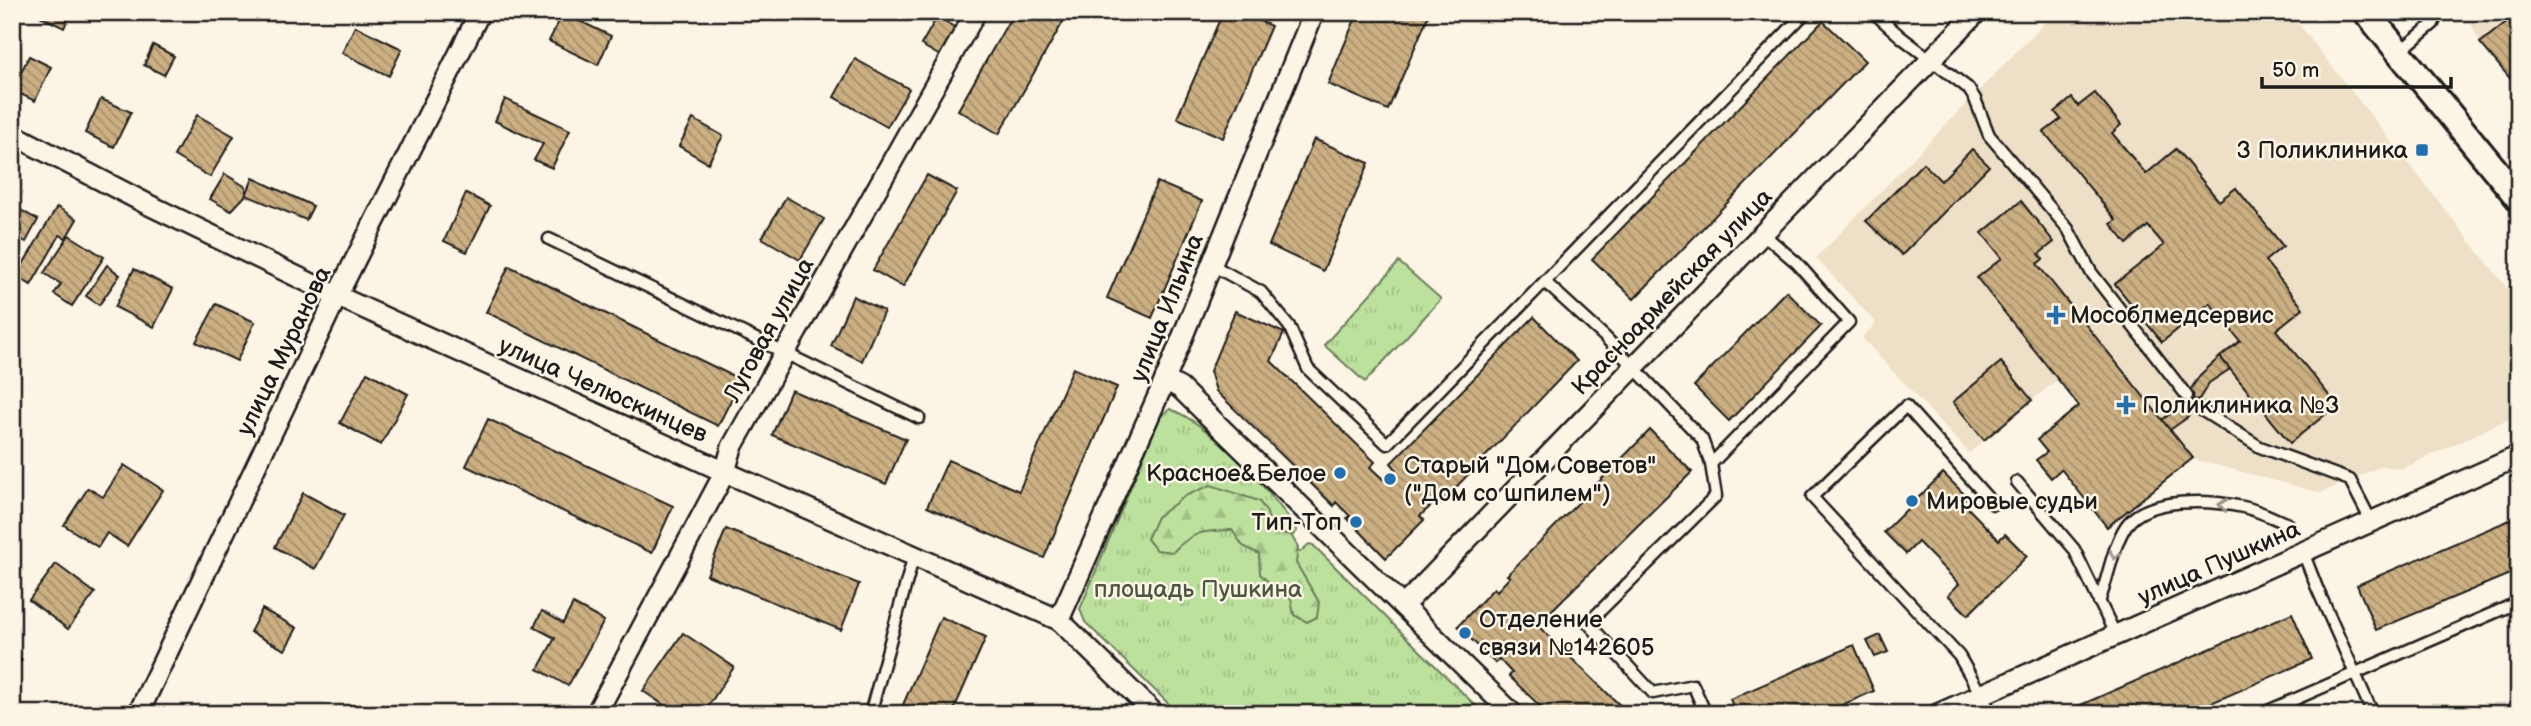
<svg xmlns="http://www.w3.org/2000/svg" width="2531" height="726" viewBox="0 0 2531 726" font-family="'Balsamiq Sans',sans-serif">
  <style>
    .built { fill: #eee0c7 }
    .grass { fill: url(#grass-tufts); stroke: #6c7e5c; stroke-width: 2 }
    .forest { fill: url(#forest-firs); stroke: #6c7e5c; stroke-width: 2 }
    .building { fill: url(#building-back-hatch); stroke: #1c1c1c; stroke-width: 2 }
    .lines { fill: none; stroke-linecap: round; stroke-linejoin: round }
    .service-casing { stroke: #1c1c1c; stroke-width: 15 }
    .minor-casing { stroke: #1c1c1c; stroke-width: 24 }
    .tertiary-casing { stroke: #1c1c1c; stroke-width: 30 }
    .service { stroke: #fcf5e5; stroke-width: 10 }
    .minor { stroke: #fcf5e5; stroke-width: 19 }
    .tertiary { stroke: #fcf5e5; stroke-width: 24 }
    .oneway { stroke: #97938b }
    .poi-dot { fill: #1f6fb2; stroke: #fcf5e5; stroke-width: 2.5 }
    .labels { text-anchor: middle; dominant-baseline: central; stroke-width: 5; stroke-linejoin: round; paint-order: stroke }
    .poi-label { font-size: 24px; fill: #1c1c1c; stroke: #fcf5e5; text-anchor: start }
    .street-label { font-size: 24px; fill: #1c1c1c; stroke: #fcf5e5 }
    .park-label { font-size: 24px; fill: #4c5742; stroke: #fcf5e5 }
  </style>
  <defs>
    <pattern id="grass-tufts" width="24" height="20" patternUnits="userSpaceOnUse" patternTransform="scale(1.75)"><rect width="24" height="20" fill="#bbe19c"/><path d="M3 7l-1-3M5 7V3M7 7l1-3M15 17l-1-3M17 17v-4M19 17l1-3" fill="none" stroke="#a0c086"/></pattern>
    <pattern id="forest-firs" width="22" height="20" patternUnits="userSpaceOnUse" patternTransform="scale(1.75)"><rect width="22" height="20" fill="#bbe19c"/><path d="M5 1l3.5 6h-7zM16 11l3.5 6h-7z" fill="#a0c086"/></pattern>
    <pattern id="building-back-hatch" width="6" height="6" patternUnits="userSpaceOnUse" patternTransform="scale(1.75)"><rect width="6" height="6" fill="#ccb082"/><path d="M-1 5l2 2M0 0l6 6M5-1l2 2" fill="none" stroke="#a58e6a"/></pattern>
  </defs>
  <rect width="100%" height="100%" fill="#fcf5e5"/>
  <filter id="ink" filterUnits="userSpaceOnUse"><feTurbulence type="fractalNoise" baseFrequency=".0143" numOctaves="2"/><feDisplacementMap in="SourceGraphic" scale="14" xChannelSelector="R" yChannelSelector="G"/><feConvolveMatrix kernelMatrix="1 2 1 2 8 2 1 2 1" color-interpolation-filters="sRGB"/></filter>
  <g filter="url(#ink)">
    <g class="built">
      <polygon points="2055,12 2289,12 2519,303 2519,414 2402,469 2382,466 2321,493 2193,459 2107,527 2061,470 2051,478 2036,460 2046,452 2037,440 2079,406 2058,379 1969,453 1862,338 1876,323 1816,258"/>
      <polygon points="2466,12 2519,12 2519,89 2480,43"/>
    </g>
    <g class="grass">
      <polygon points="1399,262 1441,299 1365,382 1324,345"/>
      <path d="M 1170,409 C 1213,425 1268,490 1296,527 L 1297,531 L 1288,540 L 1300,552 L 1309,544 L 1313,545 L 1484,714 L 1179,714 L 1085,622 L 1080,609 L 1160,417 Z"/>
    </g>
    <path class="forest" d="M 1211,485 L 1259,501 L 1267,513 L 1272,532 L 1291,535 L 1298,547 L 1296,563 L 1319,602 L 1317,617 L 1307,622 L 1294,615 L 1291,599 L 1279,592 L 1260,574 L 1259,554 L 1243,546 L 1232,530 C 1204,531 1193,531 1173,552 L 1156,550 L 1147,539 L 1157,517 L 1185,496 Z"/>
    <g class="building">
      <polygon points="42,12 71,12 64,28 40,16"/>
      <polygon points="1014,12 1045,12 1063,22 999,134 958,110"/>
      <polygon points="1223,12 1240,12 1271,26 1223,138 1177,118"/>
      <polygon points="1358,12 1430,12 1388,110 1328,84"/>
      <polygon points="2519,12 2519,89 2480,43"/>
      <polygon points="563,13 611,36 598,65 549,41"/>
      <polygon points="937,17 958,29 942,57 921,45"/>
      <polygon points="1823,21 1865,61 1634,299 1592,259"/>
      <polygon points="355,26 402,49 389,76 342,53"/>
      <polygon points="153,45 174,56 164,75 144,65"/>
      <polygon points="29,56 51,67 35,101 12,90"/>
      <polygon points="855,59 909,89 887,127 834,97"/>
      <polygon points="2095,93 2121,125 2112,133 2146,174 2176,149 2219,201 2236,188 2283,246 2265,261 2303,308 2276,330 2337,405 2290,443 2220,357 2240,341 2210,303 2162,342 2115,284 2164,245 2148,226 2127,244 2111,224 2116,220 2044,132 2061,119 2055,112 2072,98 2078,106"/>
      <polygon points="101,99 131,112 114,147 85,133"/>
      <polygon points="505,99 570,130 552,168 534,160 543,144 495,121"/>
      <polygon points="197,115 234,136 210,177 174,156"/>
      <polygon points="693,119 723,136 708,163 679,146"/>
      <polygon points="1314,139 1369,163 1323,271 1269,245"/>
      <polygon points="1972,149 1989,166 1902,255 1866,221 1923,163 1941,181"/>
      <polygon points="225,174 246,187 246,195 231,211 210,199"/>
      <polygon points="927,175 957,191 903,287 873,270"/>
      <polygon points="253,178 313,206 306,220 246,195"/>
      <polygon points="1157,182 1202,201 1152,318 1107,298"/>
      <polygon points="466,193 490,206 467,252 444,241"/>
      <polygon points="786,197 824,219 800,260 762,238"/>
      <polygon points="2021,201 2054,242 2039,254 2043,259 2037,264 2193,458 2107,527 2061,469 2051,478 2036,460 2047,452 2037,440 2079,406 1977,278 2002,258 1982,233"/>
      <polygon points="12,205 38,220 26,242 12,234"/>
      <polygon points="57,207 77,219 66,238 60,235 31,285 16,276"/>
      <polygon points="69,235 104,257 72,306 54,294 61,284 44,273"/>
      <polygon points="107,265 120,275 99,305 86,296"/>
      <polygon points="509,266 741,380 718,426 486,312"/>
      <polygon points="134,269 173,289 154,327 115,307"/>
      <polygon points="1786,291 1821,326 1729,421 1694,386"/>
      <polygon points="853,296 884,311 862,361 831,346"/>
      <polygon points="216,304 255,322 237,361 196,342"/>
      <polygon points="1235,311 1284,333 1271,361 1375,462 1370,467 1385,481 1396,469 1391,463 1534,317 1577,361 1437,507 1434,503 1420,516 1424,520 1386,558 1347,518 1350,516 1336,502 1334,506 1216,391 1210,371"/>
      <polygon points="2220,357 2230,369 2209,383 2188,417 2170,430 2162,420 2180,406 2200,375"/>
      <polygon points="2001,362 2032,400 1984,440 1953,402"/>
      <polygon points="1073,368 1117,387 1044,558 927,507 948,460 1019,491"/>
      <polygon points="367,372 408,394 381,445 340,423"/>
      <polygon points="791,390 906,439 886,484 772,435"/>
      <polygon points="488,419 673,506 652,553 466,466"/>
      <polygon points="1650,430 1692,472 1548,614 1546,612 1535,623 1629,714 1548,714 1509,676 1512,673 1499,659 1495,663 1458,626 1494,588 1497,591 1510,577 1507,575"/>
      <polygon points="124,465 163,490 127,546 107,533 98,547 64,525 88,488 103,497"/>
      <polygon points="1943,473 1967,497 1962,502 1999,540 2005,534 2027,556 1968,615 1948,595 1959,584 1918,542 1906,554 1884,532"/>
      <polygon points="303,493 344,515 315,569 275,547"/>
      <polygon points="2519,516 2519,570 2376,630 2357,585"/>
      <polygon points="726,529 859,584 841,630 707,575"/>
      <polygon points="56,564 95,593 68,629 29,600"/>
      <polygon points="573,604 604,621 568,686 538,669 555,638 534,627 542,611 563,623"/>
      <polygon points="262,609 297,628 285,650 250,632"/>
      <polygon points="2292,613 2312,659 2186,714 2060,714"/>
      <polygon points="941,617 986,637 952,714 899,714"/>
      <polygon points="683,633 734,667 703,714 677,714 643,691"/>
      <polygon points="1880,635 1888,652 1875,657 1867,641"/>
      <polygon points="1854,645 1874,691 1822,714 1736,714 1730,699"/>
      <polygon points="12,652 22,660 12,672"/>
    </g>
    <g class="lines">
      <defs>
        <g id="service">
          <polyline points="1873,12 1901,37 1968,88 1975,99 1989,135 2068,229 2091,272 2187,396"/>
          <polyline points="2399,52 2433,24 2438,12"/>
          <polyline points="549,239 919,418"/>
          <polyline points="1212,265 1261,292 1289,326 1308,369 1387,444 1806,12"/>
          <polyline points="1545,282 1605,337 1702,439 1711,464 1716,496 1588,623 1653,693 1693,685 1706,714"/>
          <polyline points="2195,406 2260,447 2350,480 2371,521"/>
          <polyline points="1711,464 1849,322 1797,263 1762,233"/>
          <polyline points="2017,482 2074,549 2116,636"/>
          <polyline points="2303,552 2317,588 2373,714"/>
          <path d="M 2099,602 C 2108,579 2113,545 2126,526 C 2147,496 2211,500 2243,507 C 2258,510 2273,518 2288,524"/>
          <polyline points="870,714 914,555"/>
          <polyline points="1992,714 1959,656 1812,497 1906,406 1993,504"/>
          <polyline points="2261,714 2519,602"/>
        </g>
        <g id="minor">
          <polyline points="12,134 149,205 337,296 725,472 1059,620 1155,714"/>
          <polyline points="1165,380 1180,388 1513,714"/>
          <polyline points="1403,606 1977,12"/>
          <polyline points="1059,620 1165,380 1314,12"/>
          <polyline points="138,714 337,296 480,12"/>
          <polyline points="596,714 725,472 732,447 976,12"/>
          <polyline points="1938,714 2519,456"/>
        </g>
        <polyline id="tertiary" points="2366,12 2519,199"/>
      </defs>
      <use href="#service" class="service-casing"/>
      <use href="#minor" class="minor-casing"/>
      <use href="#tertiary" class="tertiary-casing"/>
      <use href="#service" class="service"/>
      <use href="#minor" class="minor"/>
      <use href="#tertiary" class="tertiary"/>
    </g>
    <defs><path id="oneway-chevron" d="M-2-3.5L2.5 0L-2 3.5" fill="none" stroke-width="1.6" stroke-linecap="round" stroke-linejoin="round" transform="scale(1.75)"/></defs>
    <g class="oneway">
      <use href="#oneway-chevron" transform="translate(2223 505) rotate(-174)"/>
      <use href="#oneway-chevron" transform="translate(2115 555) rotate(106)"/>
    </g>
  </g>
  <g class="poi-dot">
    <rect x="2415" y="143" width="14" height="14" rx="3.5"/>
    <path d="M2052.5 304.5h7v7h7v7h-7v7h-7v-7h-7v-7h7z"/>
    <path d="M2122.5 394.5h7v7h7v7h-7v7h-7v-7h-7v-7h7z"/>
    <circle cx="1340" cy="473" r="7"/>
    <circle cx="1390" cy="479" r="7"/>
    <circle cx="1912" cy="501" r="7"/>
    <circle cx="1356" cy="522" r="7"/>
    <circle cx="1465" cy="633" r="7"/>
  </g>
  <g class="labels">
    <g class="poi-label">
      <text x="2408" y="150" text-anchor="end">3 Поликлиника</text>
      <text x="2070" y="315">Мособлмедсервис</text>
      <text x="2142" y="405">Поликлиника №3</text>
      <text x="1404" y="465">Старый "Дом Советов"<tspan x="1404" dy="28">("Дом со шпилем")</tspan></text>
      <text x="1326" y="473" text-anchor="end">Красное&amp;Белое</text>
      <text x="1926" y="501">Мировые судьи</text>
      <text x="1342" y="522" text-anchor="end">Тип-Топ</text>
      <text x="1479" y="619">Отделение<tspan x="1479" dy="28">связи №142605</tspan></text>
    </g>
    <g class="street-label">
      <text transform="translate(1672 292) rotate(-46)">Красноармейская улица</text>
      <text transform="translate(1167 308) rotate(-68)">улица Ильина</text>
      <text transform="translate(769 330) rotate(-61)">Луговая улица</text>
      <text transform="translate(284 351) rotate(-64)">улица Муранова</text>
      <text transform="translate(603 390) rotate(24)">улица Челюскинцев</text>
      <text transform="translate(2219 563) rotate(-24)">улица Пушкина</text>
    </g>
    <g class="park-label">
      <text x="1198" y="589">площадь Пушкина</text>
    </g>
  </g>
  <rect width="2531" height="726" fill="none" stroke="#fcf5e5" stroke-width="42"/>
  <rect x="21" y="21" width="2489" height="684" fill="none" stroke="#1c1c1c" stroke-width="2.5" filter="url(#ink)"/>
  <path d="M2262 77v10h189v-10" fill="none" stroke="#1c1c1c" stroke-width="3.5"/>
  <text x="2272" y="77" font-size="21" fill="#1c1c1c" stroke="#fcf5e5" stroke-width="5" paint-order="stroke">50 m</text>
</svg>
